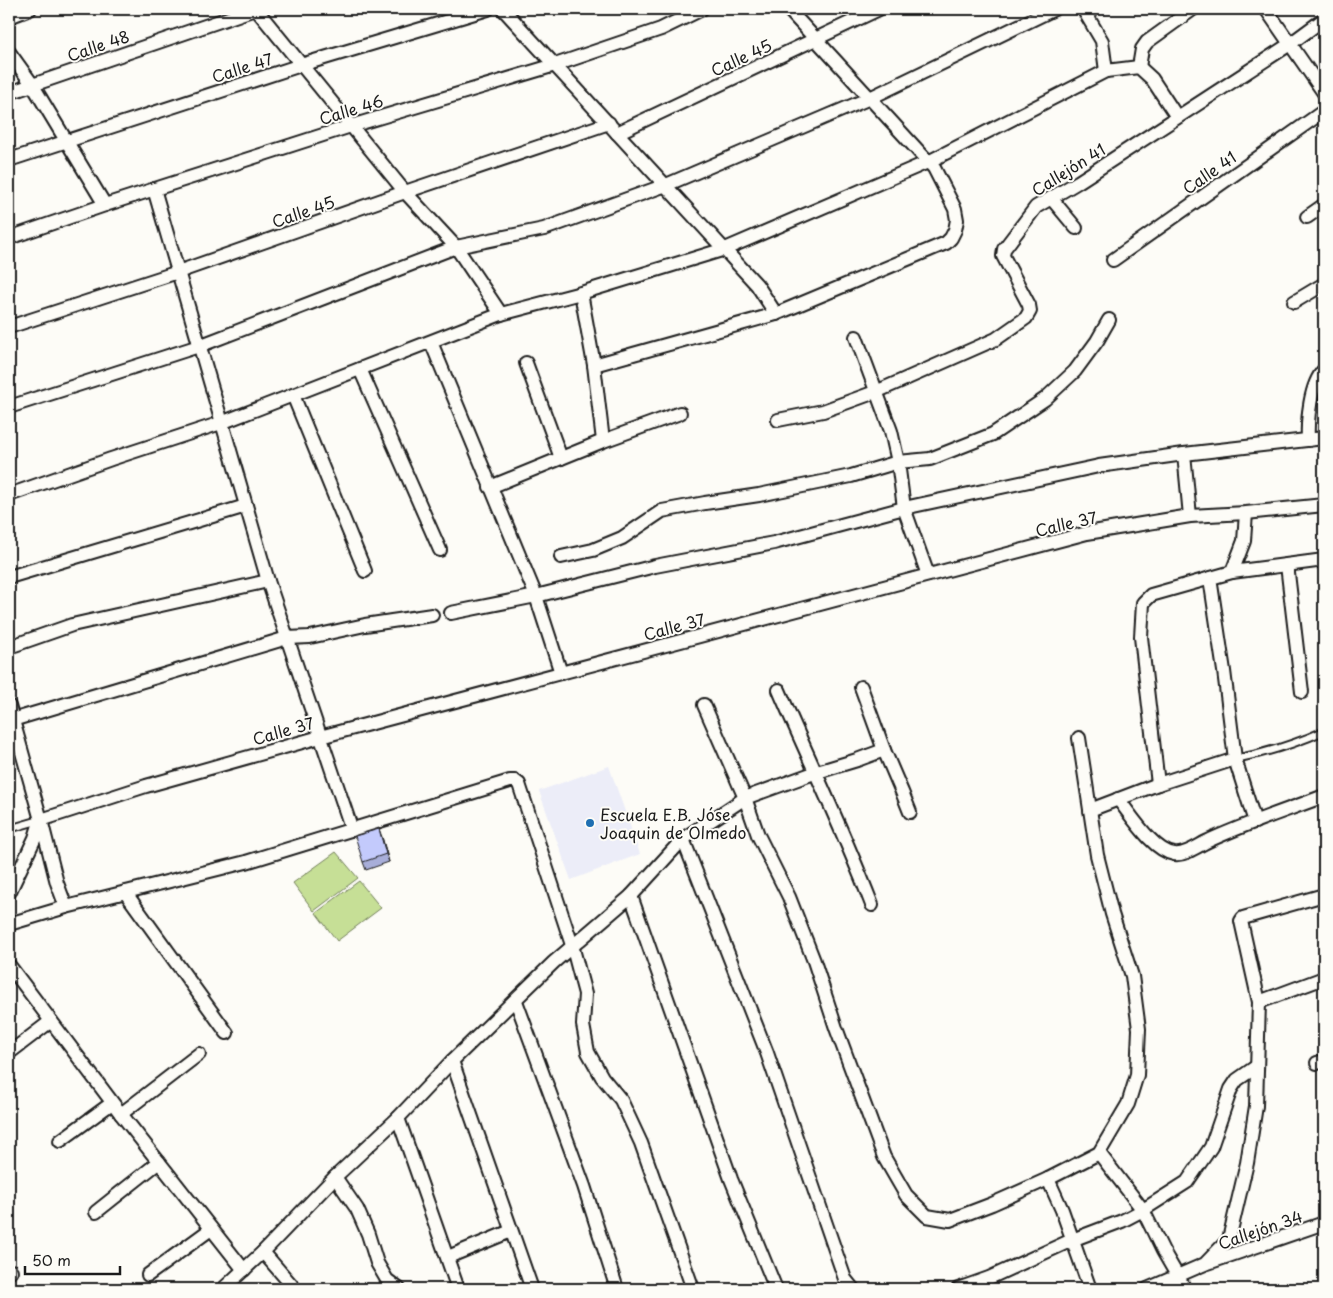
<svg xmlns="http://www.w3.org/2000/svg" width="1333" height="1298" viewBox="0 0 1333 1298" font-family="'Playpen Sans',sans-serif">
  <style>
    .built { fill: #ecedf8 }
    .grass { fill: #c6df96; stroke: #717e59 }
    .lines { fill: none; stroke-linecap: round; stroke-linejoin: round }
    .lane-casing { stroke: #1c1c1c; stroke-width: 10 }
    .street-casing { stroke: #1c1c1c; stroke-width: 16 }
    .lane { stroke: #fdfcf7; stroke-width: 6 }
    .street { stroke: #fdfcf7; stroke-width: 12 }
    .wall { fill: #a8aed9; stroke: #1c1c1c }
    .shaded-wall { fill: #888db0; stroke: #1c1c1c }
    .building { fill: #c3cafc; stroke: #1c1c1c }
    .poi-dot { fill: #1f6fb2; stroke: #fdfcf7; stroke-width: 2 }
    .labels { text-anchor: middle; dominant-baseline: central; stroke-width: 4; stroke-linejoin: round; paint-order: stroke }
    .street-label { font-size: 16px; fill: #1c1c1c; stroke: #fdfcf7 }
    .poi-label { font-size: 16px; fill: #1c1c1c; stroke: #fdfcf7; text-anchor: start }
  </style>
  <rect width="100%" height="100%" fill="#fdfcf7"/>
  <filter id="ink" filterUnits="userSpaceOnUse"><feTurbulence type="fractalNoise" baseFrequency=".02" numOctaves="2"/><feDisplacementMap in="SourceGraphic" scale="10" xChannelSelector="R" yChannelSelector="G"/><feConvolveMatrix kernelMatrix="1 2 1 2 8 2 1 2 1" color-interpolation-filters="sRGB"/></filter>
  <g filter="url(#ink)">
    <polygon class="built" points="609,766 640,854 571,880 539,791"/>
    <g class="grass">
      <polygon points="336,852 358,878 314,911 293,883"/>
      <polygon points="359,881 381,908 337,941 316,913"/>
    </g>
    <g class="lines">
      <defs>
        <g id="lane">
          <path d="M 1235,759 C 1266,753 1295,744 1324,731"/>
          <polyline points="9,829 40,820"/>
        </g>
        <g id="street">
          <polyline points="256,9 405,192 456,247 501,314"/>
          <polyline points="503,9 757,285 776,314"/>
          <polyline points="1083,9 1102,41 1106,71"/>
          <polyline points="1266,9 1324,93"/>
          <polyline points="9,17 30,9"/>
          <polyline points="9,52 32,84 105,205"/>
          <polyline points="1139,67 1142,49 1147,42 1193,9"/>
          <polyline points="9,93 255,9"/>
          <polyline points="617,133 879,9"/>
          <polyline points="9,160 301,65 488,9"/>
          <polyline points="154,189 268,581 352,830"/>
          <polyline points="1051,198 1076,228"/>
          <polyline points="1307,217 1324,205"/>
          <polyline points="9,238 105,205 351,126 555,65 661,29 702,9"/>
          <polyline points="1113,260 1324,111"/>
          <polyline points="1294,302 1324,284"/>
          <polyline points="9,327 178,272 405,192 609,123"/>
          <polyline points="856,337 891,431 898,462 904,508 928,575"/>
          <polyline points="431,342 536,596 561,673"/>
          <polyline points="526,363 561,458"/>
          <polyline points="594,365 776,314 946,243 951,238 955,230 957,220 955,209 934,168 788,9"/>
          <polyline points="360,369 440,550"/>
          <polyline points="293,395 365,571"/>
          <polyline points="9,407 199,346 456,247 544,229 666,185 870,98 1054,9"/>
          <polyline points="778,420 823,411 878,391 996,339 1026,318 1030,311 1029,305 1003,256 1004,249 1036,207 1078,182 1290,44 1324,19"/>
          <path d="M 1308,440 C 1307,420 1310,384 1324,370"/>
          <polyline points="603,441 680,413"/>
          <polyline points="1184,454 1190,516"/>
          <polyline points="490,487 603,441 594,365 581,293"/>
          <polyline points="9,495 111,459 221,423 501,314 581,293 725,249 928,162 1106,71 1139,67 1152,79 1177,117"/>
          <polyline points="561,557 593,550 622,538 662,511 705,503 759,495 851,476 898,462 930,459 993,434 1045,399 1075,371 1097,341 1109,320"/>
          <polyline points="1287,565 1302,692"/>
          <polyline points="1232,572 1324,560"/>
          <polyline points="9,577 246,506"/>
          <polyline points="1210,578 1224,671 1235,759 1255,822"/>
          <polyline points="451,613 536,596 655,566 774,543 904,508 1099,466 1184,454 1324,438"/>
          <polyline points="9,647 72,625 268,581"/>
          <polyline points="861,687 884,750 902,792 910,812"/>
          <path d="M 779,690 C 810,762 844,832 872,905"/>
          <polyline points="704,705 745,798 758,835 789,897 814,961 836,1028 884,1157 906,1195 927,1216 950,1220 992,1204 1048,1179 1099,1153 1128,1104 1137,1075 1139,1029 1132,976 1112,914 1097,855 1079,738"/>
          <polyline points="9,706 41,820 57,883 66,907"/>
          <polyline points="9,721 287,638 310,637 365,625 432,615"/>
          <polyline points="1158,784 1141,637 1143,603 1151,595 1232,572 1244,541 1246,513"/>
          <path d="M 1118,799 C 1131,815 1153,851 1174,854 C 1184,856 1198,846 1206,842 C 1244,824 1285,811 1324,796"/>
          <polyline points="1090,810 1158,784 1235,759"/>
          <polyline points="41,820 146,786 320,737 1087,533 1190,516 1246,513 1324,505"/>
          <polyline points="683,839 767,1053 845,1279 853,1289"/>
          <polyline points="125,892 227,1033"/>
          <polyline points="9,893 35,838 40,822"/>
          <polyline points="631,896 731,1179 776,1289"/>
          <polyline points="9,924 66,907 246,862 510,781 515,781 519,784 572,945 585,994 583,1025 588,1052 602,1077 621,1100 641,1143 693,1289"/>
          <polyline points="9,965 121,1114 244,1270"/>
          <polyline points="516,1001 584,1186 617,1289"/>
          <polyline points="1259,1002 1324,978"/>
          <polyline points="9,1053 51,1021"/>
          <polyline points="452,1061 532,1289"/>
          <polyline points="1317,1063 1324,1061"/>
          <polyline points="121,1114 199,1054"/>
          <polyline points="398,1118 458,1289"/>
          <polyline points="60,1141 112,1103"/>
          <polyline points="1099,1153 1143,1210 1163,1251 1185,1289"/>
          <polyline points="335,1177 357,1209 368,1234 377,1263 387,1280 399,1289"/>
          <polyline points="1048,1179 1062,1210 1090,1289"/>
          <polyline points="96,1212 159,1162"/>
          <polyline points="263,1252 295,1289"/>
          <polyline points="448,1257 511,1231"/>
          <polyline points="1208,1263 1324,1223"/>
          <polyline points="9,1273 11,1271"/>
          <polyline points="148,1275 211,1229"/>
          <polyline points="223,1289 263,1252 335,1177 398,1118 452,1061 554,962 631,896 683,839 745,798 814,773 857,760 884,750"/>
          <polyline points="958,1289 989,1278 1072,1240 1122,1221 1143,1210 1187,1182 1211,1147 1231,1089 1237,1080 1257,1066"/>
          <polyline points="1147,1289 1205,1264 1229,1239 1247,1163 1256,1106 1259,1002 1241,921 1243,918 1324,895"/>
        </g>
      </defs>
      <use href="#lane" class="lane-casing"/>
      <use href="#street" class="street-casing"/>
      <use href="#lane" class="lane"/>
      <use href="#street" class="street"/>
    </g>
    <polygon class="wall" points="382,837 389,862 366,870 363,862"/>
    <polygon class="shaded-wall" points="379,829 382,837 389,862 386,854"/>
    <polygon class="building" points="379,829 386,854 363,862 355,836"/>
  </g>
  <circle class="poi-dot" cx="590" cy="823" r="5"/>
  <g class="labels">
    <g class="street-label">
      <text transform="translate(98 45) rotate(-19)">Calle 48</text>
      <text transform="translate(741 57) rotate(-25)">Calle 45</text>
      <text transform="translate(242 67) rotate(-18)">Calle 47</text>
      <text transform="translate(351 109) rotate(-17)">Calle 46</text>
      <text transform="translate(1068 169) rotate(-32)">Callejón 41</text>
      <text transform="translate(1209 172) rotate(-35)">Calle 41</text>
      <text transform="translate(303 211) rotate(-19)">Calle 45</text>
      <text transform="translate(1066 523) rotate(-13)">Calle 37</text>
      <text transform="translate(674 626) rotate(-15)">Calle 37</text>
      <text transform="translate(283 730) rotate(-16)">Calle 37</text>
      <text transform="translate(1260 1229) rotate(-19)">Callejón 34</text>
    </g>
    <g class="poi-label">
      <text x="600" y="814">Escuela E.B. Jóse<tspan x="600" dy="18">Joaquin de Olmedo</tspan></text>
    </g>
  </g>
  <rect width="1333" height="1298" fill="none" stroke="#fdfcf7" stroke-width="30"/>
  <rect x="15" y="15" width="1303" height="1268" fill="none" stroke="#1c1c1c" stroke-width="2" filter="url(#ink)"/>
  <path d="M25 1266v8h95v-8" fill="none" stroke="#1c1c1c" stroke-width="2.5"/>
  <text x="32" y="1266" font-size="15" fill="#1c1c1c" stroke="#fdfcf7" stroke-width="4" paint-order="stroke">50 m</text>
</svg>
